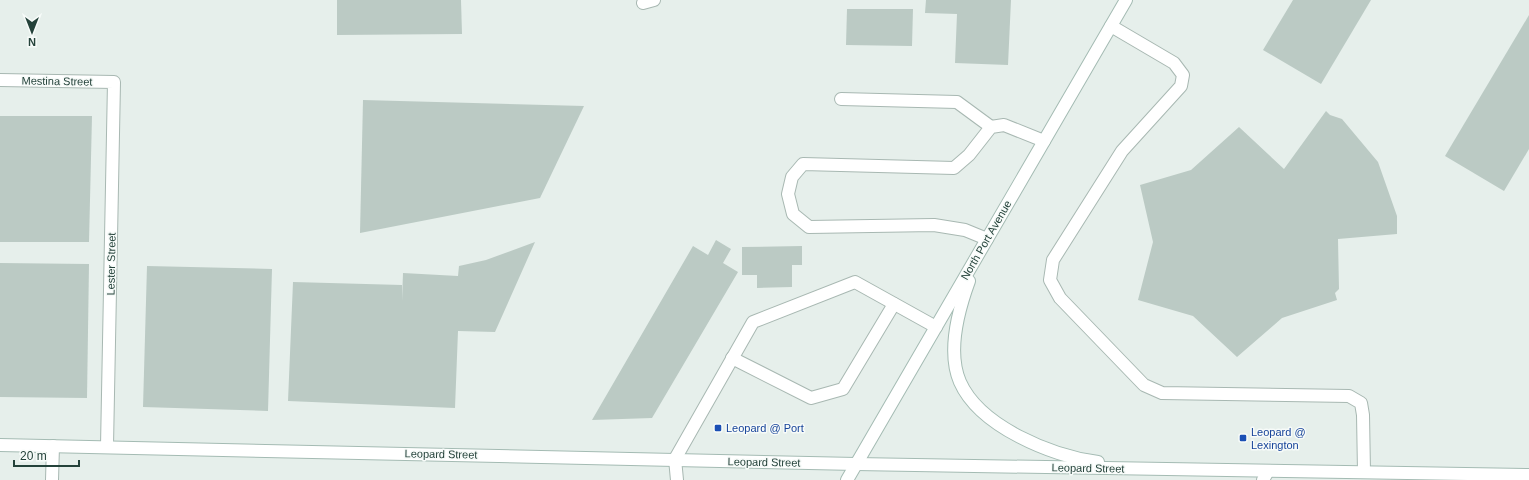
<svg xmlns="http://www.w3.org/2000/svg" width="1529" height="480" viewBox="0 0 1529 480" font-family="Helvetica,sans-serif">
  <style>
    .building { fill: #bbcac4 }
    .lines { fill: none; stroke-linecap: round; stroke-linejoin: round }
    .lane-casing { stroke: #a8b8b2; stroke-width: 14 }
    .street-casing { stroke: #a8b8b2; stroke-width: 14 }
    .secondary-casing { stroke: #a4bbb3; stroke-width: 14 }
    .lane { stroke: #fff; stroke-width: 12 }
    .street { stroke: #fff; stroke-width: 12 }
    .secondary { stroke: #fff; stroke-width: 12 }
    .transit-dot { fill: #1a4fb4; stroke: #f7fbf9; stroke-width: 1.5 }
    .labels { text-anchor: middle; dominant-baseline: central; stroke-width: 3; stroke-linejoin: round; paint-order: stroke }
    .street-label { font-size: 11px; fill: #24423a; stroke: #f7fbf9 }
    .transit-label { font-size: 11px; fill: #164399; stroke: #f7fbf9; text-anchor: start }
  </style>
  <rect width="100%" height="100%" fill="#e6efeb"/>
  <g class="building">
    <polygon points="337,0 461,0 462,34 337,35"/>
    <polygon points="926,0 1011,0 1008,65 955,63 957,14 925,13"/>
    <polygon points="1293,0 1371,0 1321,84 1263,50"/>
    <polygon points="847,9 913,9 912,46 846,45"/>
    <polygon points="1529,15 1529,149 1504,191 1445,156"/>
    <polygon points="363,100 584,106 540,198 360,233"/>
    <polygon points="1326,111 1330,115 1342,119 1378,162 1397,216 1397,234 1338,239 1339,289 1335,293 1337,300 1282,318 1237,357 1193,316 1138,300 1153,242 1140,185 1191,170 1239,127 1284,169"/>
    <polygon points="0,116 92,116 89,242 0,242"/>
    <polygon points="716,240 731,249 723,263 738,272 652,418 592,420 693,246 708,255"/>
    <polygon points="535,242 495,332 458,331 455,408 288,401 293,282 402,285 402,301 403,273 458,276 459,266 486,260"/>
    <polygon points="802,246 802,265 792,265 792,287 757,288 757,275 742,275 742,247"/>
    <polygon points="0,263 89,264 87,398 0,397"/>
    <polygon points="147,266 272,269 268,411 143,407"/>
  </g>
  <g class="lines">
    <defs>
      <g id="lane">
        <polyline points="643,3 654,0"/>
        <polyline points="1111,26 1174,63 1183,75 1181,86 1122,151 1053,260 1050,280 1060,298 1144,385 1162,393 1349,396 1361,403 1363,415 1364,472"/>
        <polyline points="841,99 957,102 991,127"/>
        <polyline points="987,239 965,230 934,225 809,227 793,214 788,194 792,177 803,164 954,168 969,155 991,127 1004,125 1044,141"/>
        <polyline points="732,358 811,398 843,389 894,304"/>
        <polyline points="677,480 675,459 753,322 855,282 936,327"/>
      </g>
      <g id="street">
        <polyline points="0,80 114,82 107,446"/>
        <polyline points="52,480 53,446"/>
        <polyline points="1263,480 1268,471"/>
      </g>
      <g id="secondary">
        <path d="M 969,281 C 958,311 947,352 960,382 C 980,427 1052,456 1098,462"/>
        <polyline points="0,445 856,464 1529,475"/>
        <polyline points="847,480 1126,0"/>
      </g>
    </defs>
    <use href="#lane" class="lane-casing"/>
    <use href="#street" class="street-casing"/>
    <use href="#secondary" class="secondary-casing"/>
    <use href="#lane" class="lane"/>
    <use href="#street" class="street"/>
    <use href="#secondary" class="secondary"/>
  </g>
  <g class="transit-dot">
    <rect x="714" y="424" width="8" height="8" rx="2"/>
    <rect x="1239" y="434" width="8" height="8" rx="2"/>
  </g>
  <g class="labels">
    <g class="street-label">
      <text transform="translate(57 81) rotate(1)">Mestina Street</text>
      <text transform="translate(986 240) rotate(-60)">North Port Avenue</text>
      <text transform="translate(111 264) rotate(-89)">Lester Street</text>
      <text transform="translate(441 454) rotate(1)">Leopard Street</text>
      <text transform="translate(764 462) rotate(1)">Leopard Street</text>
      <text transform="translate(1088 468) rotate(1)">Leopard Street</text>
    </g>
    <g class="transit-label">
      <text x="726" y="428">Leopard @ Port</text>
      <text x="1251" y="432">Leopard @<tspan x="1251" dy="13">Lexington</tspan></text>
    </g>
  </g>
  <g transform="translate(32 32) rotate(180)" stroke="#f7fbf9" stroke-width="3" paint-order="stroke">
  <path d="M0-3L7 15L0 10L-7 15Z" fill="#24423a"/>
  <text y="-6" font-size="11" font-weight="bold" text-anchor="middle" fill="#24423a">N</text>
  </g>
  <path d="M14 460v6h65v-6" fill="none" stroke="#24423a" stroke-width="2"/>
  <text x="20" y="460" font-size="12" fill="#24423a" stroke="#f7fbf9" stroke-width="3" paint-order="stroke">20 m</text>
</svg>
